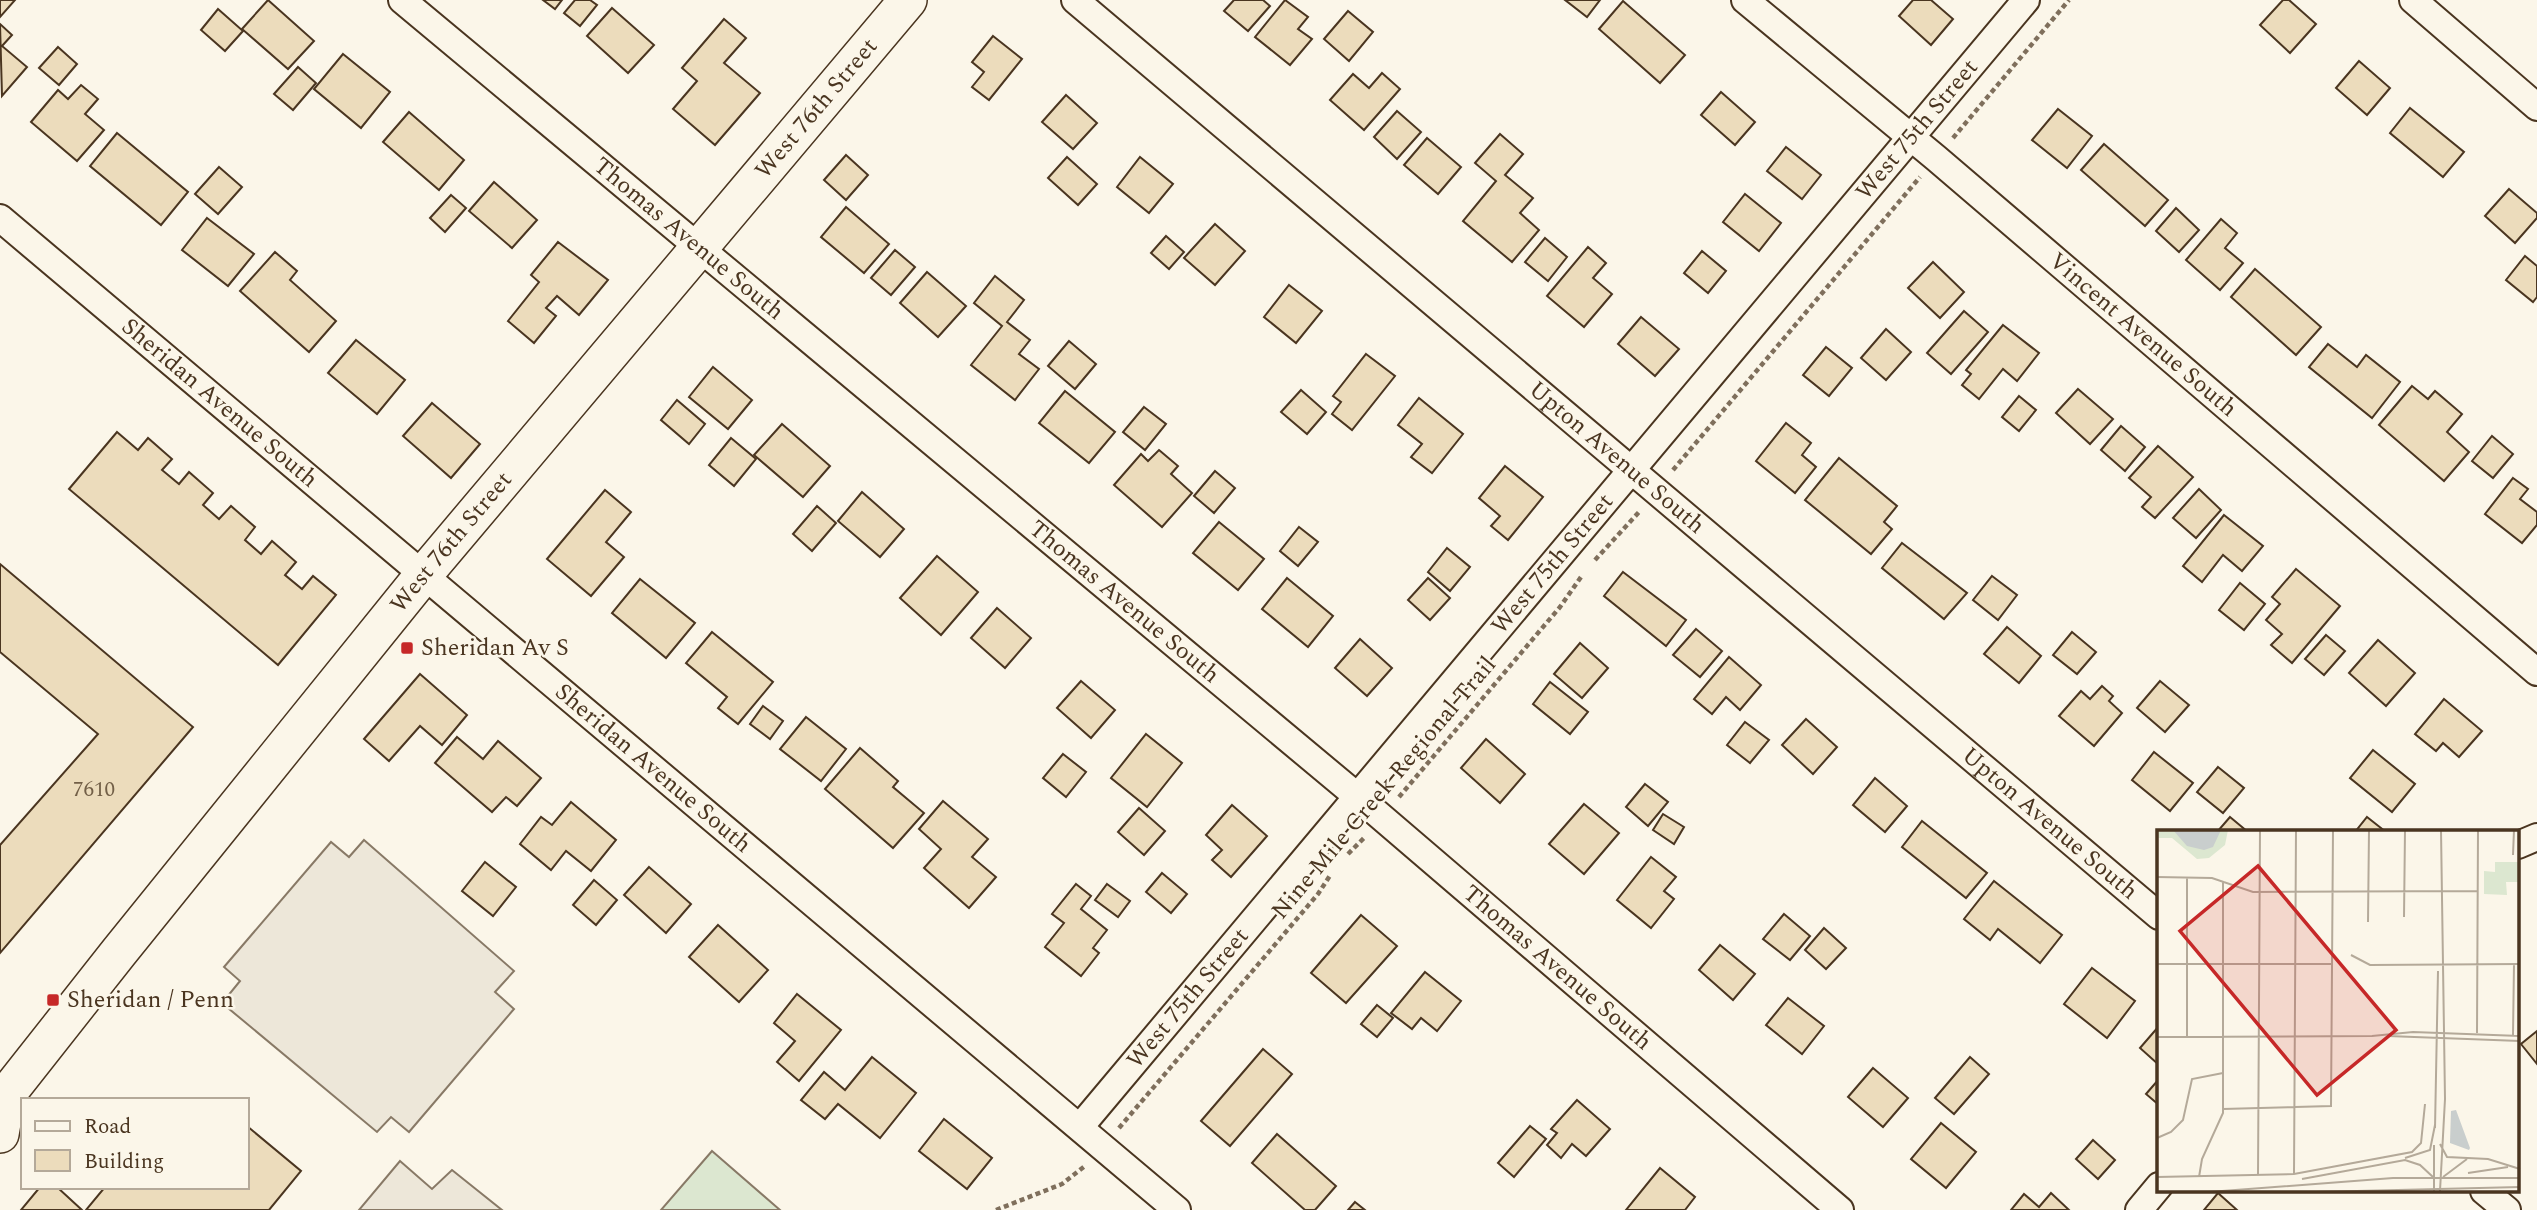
<svg xmlns="http://www.w3.org/2000/svg" width="2537" height="1210" viewBox="0 0 2537 1210" font-family="Spectral,serif">
  <style>
    .green { fill: #dce7d0; stroke: #887966; stroke-width: 2 }
    .parking { fill: #ede7d9; stroke: #887966; stroke-width: 2 }
    .building { fill: #ecdcbc; stroke: #4a3520; stroke-width: 2 }
    .lines { fill: none; stroke-linecap: round; stroke-linejoin: round }
    .street-casing { stroke: #4a3520; stroke-width: 30 }
    .secondary-casing { stroke: #4a3520; stroke-width: 40 }
    .path { stroke: #7f6f5c; stroke-width: 4.5; stroke-dasharray: 5 3.5; stroke-linecap: butt }
    .street { stroke: #fbf6e9; stroke-width: 26 }
    .secondary { stroke: #fbf6e9; stroke-width: 37 }
    .poi-dot { fill: #c62828; stroke: #fbf6e9; stroke-width: 2.5 }
    .labels { text-anchor: middle; dominant-baseline: central; stroke-width: 5; stroke-linejoin: round; paint-order: stroke }
    .number-label { font-size: 21px; fill: #725f47 }
    .street-label { font-size: 24px; fill: #4a3520; stroke: #fbf6e9 }
    .poi-label { font-size: 24px; fill: #4a3520; stroke: #fbf6e9; text-anchor: start }
    .inset-road { fill: none; stroke: #b4a999; stroke-width: 2 }
    .view { fill: #c62828; fill-opacity: 0.15; stroke: #c62828; stroke-width: 3.5 }
    .inset-edge { fill: none; stroke: #4a3520; stroke-width: 3.5 }
  </style>
  <rect width="100%" height="100%" fill="#fbf6e9"/>
  <polygon class="green" points="712,1151 780,1210 661,1210"/>
  <g class="parking">
    <polygon points="364,840 514,971 495,992 514,1009 409,1132 391,1117 377,1132 222,1003 240,981 224,967 331,842 349,857"/>
    <polygon points="400,1161 432,1189 452,1170 502,1210 359,1210"/>
  </g>
  <g class="building">
    <polygon points="0,0 15,0 0,17"/>
    <polygon points="268,0 314,41 288,69 242,29"/>
    <polygon points="543,0 562,0 555,9"/>
    <polygon points="575,0 590,0 597,5 580,26 564,13"/>
    <polygon points="1234,0 1263,0 1270,6 1248,31 1224,11"/>
    <polygon points="1285,0 1308,17 1298,29 1312,39 1290,65 1255,37"/>
    <polygon points="1565,0 1600,0 1587,17"/>
    <polygon points="1913,0 1931,0 1953,19 1931,45 1899,16"/>
    <polygon points="2283,0 2289,0 2316,24 2290,53 2260,25"/>
    <polygon points="1623,1 1685,55 1660,83 1599,29"/>
    <polygon points="612,8 654,45 628,73 587,36"/>
    <polygon points="218,9 243,31 225,51 201,30"/>
    <polygon points="1348,11 1373,32 1349,61 1324,39"/>
    <polygon points="724,19 746,38 724,63 760,93 715,145 673,109 697,81 682,68"/>
    <polygon points="0,24 12,35 2,46 27,67 2,96"/>
    <polygon points="993,36 1022,59 989,100 972,87 984,72 972,62"/>
    <polygon points="58,47 77,64 59,85 39,68"/>
    <polygon points="343,54 390,92 361,128 314,89"/>
    <polygon points="2359,61 2390,88 2367,115 2336,88"/>
    <polygon points="298,67 316,83 293,110 274,94"/>
    <polygon points="1382,73 1400,89 1364,130 1330,100 1353,74 1369,88"/>
    <polygon points="81,85 98,99 85,114 104,130 77,161 31,122 58,90 68,99"/>
    <polygon points="1721,92 1755,122 1735,145 1701,115"/>
    <polygon points="1066,95 1097,123 1073,149 1042,122"/>
    <polygon points="2410,108 2464,152 2443,177 2390,133"/>
    <polygon points="2058,109 2092,136 2067,168 2032,140"/>
    <polygon points="1397,111 1421,132 1397,159 1374,137"/>
    <polygon points="409,112 464,160 439,190 383,142"/>
    <polygon points="117,133 188,192 161,225 90,166"/>
    <polygon points="1500,134 1523,154 1505,175 1533,198 1520,213 1539,230 1512,262 1463,221 1496,181 1475,163"/>
    <polygon points="1427,138 1461,167 1438,194 1404,165"/>
    <polygon points="2104,144 2168,200 2145,226 2081,170"/>
    <polygon points="1786,147 1821,175 1802,199 1767,171"/>
    <polygon points="846,155 868,175 846,200 824,180"/>
    <polygon points="1067,157 1097,184 1078,205 1048,178"/>
    <polygon points="1140,157 1173,184 1149,213 1117,187"/>
    <polygon points="219,167 242,187 218,214 195,194"/>
    <polygon points="494,182 537,220 512,248 469,211"/>
    <polygon points="2509,189 2537,213 2537,218 2515,243 2485,216"/>
    <polygon points="1745,194 1781,223 1759,251 1723,222"/>
    <polygon points="451,195 466,208 445,232 430,218"/>
    <polygon points="846,207 889,244 864,273 821,237"/>
    <polygon points="2176,208 2199,230 2179,252 2156,231"/>
    <polygon points="207,218 254,254 228,286 182,250"/>
    <polygon points="2221,219 2237,233 2225,248 2243,263 2220,290 2186,260"/>
    <polygon points="1215,224 1245,251 1215,285 1184,258"/>
    <polygon points="1166,236 1184,252 1169,269 1151,253"/>
    <polygon points="1545,238 1567,257 1548,281 1525,262"/>
    <polygon points="558,242 608,280 579,315 557,296 546,308 556,316 534,343 508,321 539,282 531,275"/>
    <polygon points="1588,247 1606,263 1593,278 1612,294 1584,327 1547,296"/>
    <polygon points="895,250 915,267 891,295 871,278"/>
    <polygon points="1702,251 1726,271 1708,293 1684,273"/>
    <polygon points="275,252 297,271 290,280 336,321 309,352 240,291"/>
    <polygon points="2525,256 2537,266 2537,297 2533,302 2506,280"/>
    <polygon points="1933,262 1964,292 1940,318 1908,288"/>
    <polygon points="2255,269 2321,327 2296,355 2231,297"/>
    <polygon points="927,272 966,306 938,337 900,303"/>
    <polygon points="995,276 1024,300 1007,322 1030,340 1019,354 1039,369 1015,400 971,365 1002,326 974,303"/>
    <polygon points="1289,285 1322,311 1296,343 1264,317"/>
    <polygon points="1964,311 1988,332 1951,374 1927,353"/>
    <polygon points="1641,317 1679,349 1655,376 1618,344"/>
    <polygon points="2003,325 2039,353 2017,381 2003,369 1979,399 1962,385 1971,374 1966,370"/>
    <polygon points="1886,329 1911,352 1886,380 1861,358"/>
    <polygon points="356,340 405,380 377,414 328,373"/>
    <polygon points="1069,341 1096,364 1075,389 1048,366"/>
    <polygon points="2328,344 2357,367 2366,355 2400,382 2372,418 2309,367"/>
    <polygon points="1826,347 1852,368 1829,396 1803,375"/>
    <polygon points="1366,354 1395,376 1352,430 1332,414 1341,402 1333,396"/>
    <polygon points="713,367 752,400 728,429 689,397"/>
    <polygon points="2412,386 2428,399 2435,391 2462,414 2447,432 2469,452 2444,481 2379,425"/>
    <polygon points="2078,389 2113,419 2090,444 2056,413"/>
    <polygon points="1301,390 1326,412 1307,434 1281,412"/>
    <polygon points="1065,391 1115,432 1089,463 1039,423"/>
    <polygon points="2019,396 2036,410 2019,431 2002,417"/>
    <polygon points="1419,398 1463,434 1432,473 1411,457 1422,444 1398,425"/>
    <polygon points="677,400 705,424 689,444 661,420"/>
    <polygon points="432,403 480,444 451,478 403,436"/>
    <polygon points="1144,407 1166,424 1145,450 1123,432"/>
    <polygon points="1786,423 1811,443 1802,455 1816,467 1795,493 1756,461"/>
    <polygon points="782,424 830,466 803,497 754,455"/>
    <polygon points="2121,426 2145,447 2125,471 2101,450"/>
    <polygon points="117,432 138,450 148,438 172,459 162,470 179,484 189,472 213,493 203,505 219,519 231,506 255,527 245,540 261,554 272,541 296,562 285,575 302,589 313,576 336,595 278,665 69,489"/>
    <polygon points="2492,436 2513,454 2493,478 2472,461"/>
    <polygon points="731,438 756,459 734,486 709,465"/>
    <polygon points="2158,446 2193,477 2155,518 2142,507 2151,497 2129,478"/>
    <polygon points="1159,450 1178,466 1171,474 1192,493 1162,527 1114,485 1141,454 1148,461"/>
    <polygon points="1839,458 1897,506 1884,522 1892,529 1871,554 1805,500"/>
    <polygon points="1505,466 1543,497 1508,540 1491,526 1500,516 1479,498"/>
    <polygon points="1215,471 1235,488 1214,513 1194,496"/>
    <polygon points="2513,478 2528,489 2520,499 2537,512 2537,525 2522,543 2485,514"/>
    <polygon points="2199,489 2221,510 2196,538 2173,518"/>
    <polygon points="605,490 631,512 606,542 624,557 591,596 547,559"/>
    <polygon points="862,492 904,529 880,557 838,521"/>
    <polygon points="817,506 836,523 812,551 793,534"/>
    <polygon points="2224,515 2263,546 2242,571 2223,555 2202,582 2183,566"/>
    <polygon points="1219,522 1264,559 1238,590 1193,553"/>
    <polygon points="1299,527 1318,542 1298,566 1280,551"/>
    <polygon points="1902,543 1967,593 1944,619 1882,568"/>
    <polygon points="1447,548 1470,567 1450,591 1428,572"/>
    <polygon points="937,556 978,592 941,635 900,598"/>
    <polygon points="0,564 193,727 0,953 0,845 98,734 0,652"/>
    <polygon points="2296,569 2340,606 2292,663 2271,645 2282,634 2266,620 2280,604 2272,597"/>
    <polygon points="1623,572 1686,620 1666,646 1604,596"/>
    <polygon points="1992,576 2017,595 1998,620 1973,600"/>
    <polygon points="1287,578 1333,616 1308,647 1262,609"/>
    <polygon points="1428,578 1450,598 1430,620 1408,600"/>
    <polygon points="640,579 695,623 666,658 612,613"/>
    <polygon points="2240,583 2265,604 2244,630 2219,610"/>
    <polygon points="997,608 1031,638 1005,668 971,638"/>
    <polygon points="2007,627 2041,656 2019,683 1984,654"/>
    <polygon points="1696,629 1722,651 1700,677 1673,655"/>
    <polygon points="712,632 773,682 738,724 718,708 727,697 686,663"/>
    <polygon points="2072,632 2096,652 2077,674 2053,655"/>
    <polygon points="2326,635 2345,651 2324,675 2305,659"/>
    <polygon points="1360,639 1392,668 1367,696 1335,668"/>
    <polygon points="2378,640 2415,673 2386,706 2349,673"/>
    <polygon points="1580,643 1608,668 1582,698 1554,674"/>
    <polygon points="1729,657 1761,685 1740,710 1726,697 1712,714 1694,699"/>
    <polygon points="420,674 467,715 442,745 420,726 389,761 364,739"/>
    <polygon points="1081,681 1115,710 1091,738 1057,708"/>
    <polygon points="2160,681 2189,705 2165,732 2137,708"/>
    <polygon points="1550,682 1588,712 1570,734 1533,704"/>
    <polygon points="2102,686 2113,696 2109,701 2122,713 2094,746 2059,716 2081,691 2090,699"/>
    <polygon points="2444,699 2482,731 2459,757 2443,743 2436,751 2415,734"/>
    <polygon points="763,706 783,721 770,739 750,724"/>
    <polygon points="806,717 846,749 821,781 780,749"/>
    <polygon points="1806,719 1837,747 1813,774 1782,745"/>
    <polygon points="1745,722 1769,740 1750,763 1727,745"/>
    <polygon points="1146,734 1182,763 1147,807 1111,778"/>
    <polygon points="457,737 483,759 498,741 541,778 517,806 506,797 492,812 435,763"/>
    <polygon points="1486,739 1525,774 1500,803 1461,768"/>
    <polygon points="860,748 898,781 893,787 924,813 893,848 825,789"/>
    <polygon points="2373,750 2415,784 2392,812 2350,778"/>
    <polygon points="2154,752 2193,783 2170,811 2132,780"/>
    <polygon points="1063,754 1086,772 1066,797 1043,778"/>
    <polygon points="2218,767 2244,788 2223,813 2197,792"/>
    <polygon points="1875,778 1907,806 1885,832 1853,805"/>
    <polygon points="1645,784 1668,802 1648,826 1626,807"/>
    <polygon points="943,801 988,839 972,857 996,877 969,908 924,868 941,849 919,829"/>
    <polygon points="571,802 616,840 591,871 566,851 551,870 520,844 541,817 552,825"/>
    <polygon points="1584,804 1619,833 1584,874 1549,844"/>
    <polygon points="1232,805 1267,836 1231,877 1212,860 1222,850 1206,835"/>
    <polygon points="1139,808 1165,831 1144,855 1118,832"/>
    <polygon points="1663,814 1684,827 1674,844 1653,830"/>
    <polygon points="2230,817 2248,832 2217,832"/>
    <polygon points="2367,817 2386,832 2355,832"/>
    <polygon points="1922,821 1987,873 1966,898 1902,847"/>
    <polygon points="1651,857 1676,877 1664,891 1674,899 1651,928 1617,900"/>
    <polygon points="485,862 516,887 493,916 462,891"/>
    <polygon points="649,867 691,904 666,933 624,895"/>
    <polygon points="1162,873 1187,894 1171,913 1146,892"/>
    <polygon points="594,880 617,900 596,925 573,905"/>
    <polygon points="1994,881 2062,935 2040,963 1998,929 1990,940 1964,919"/>
    <polygon points="1076,884 1091,896 1081,909 1107,930 1093,948 1099,953 1081,976 1045,947 1064,923 1052,914"/>
    <polygon points="1107,884 1130,901 1118,917 1095,900"/>
    <polygon points="1784,914 1810,936 1790,960 1763,939"/>
    <polygon points="1361,915 1397,946 1346,1003 1311,973"/>
    <polygon points="718,925 768,970 739,1002 689,957"/>
    <polygon points="1824,928 1846,948 1826,969 1805,950"/>
    <polygon points="1720,945 1755,974 1733,1000 1699,970"/>
    <polygon points="2092,968 2135,1001 2107,1038 2064,1004"/>
    <polygon points="1425,972 1461,1001 1437,1031 1421,1018 1412,1029 1391,1013"/>
    <polygon points="797,994 841,1030 799,1081 777,1062 795,1041 774,1023"/>
    <polygon points="1788,998 1824,1026 1802,1054 1766,1025"/>
    <polygon points="1377,1005 1393,1018 1377,1037 1361,1024"/>
    <polygon points="2159,1026 2159,1065 2140,1048"/>
    <polygon points="2537,1031 2537,1064 2521,1044"/>
    <polygon points="1263,1049 1292,1074 1230,1146 1201,1121"/>
    <polygon points="872,1057 916,1093 880,1138 838,1104 825,1119 801,1100 824,1072 845,1090"/>
    <polygon points="1970,1057 1989,1074 1954,1114 1935,1098"/>
    <polygon points="1873,1068 1908,1098 1883,1127 1848,1097"/>
    <polygon points="2159,1079 2159,1105 2146,1094"/>
    <polygon points="1577,1100 1610,1129 1586,1156 1572,1144 1561,1158 1547,1145 1557,1133 1551,1129"/>
    <polygon points="944,1119 992,1158 967,1189 919,1151"/>
    <polygon points="1941,1123 1976,1152 1946,1188 1911,1159"/>
    <polygon points="247,1126 301,1171 269,1210 86,1210 105,1187 247,1187"/>
    <polygon points="1530,1126 1546,1139 1514,1177 1498,1163"/>
    <polygon points="1277,1134 1336,1186 1315,1210 1305,1210 1252,1163"/>
    <polygon points="2093,1140 2115,1160 2098,1179 2076,1159"/>
    <polygon points="1660,1168 1695,1197 1685,1210 1626,1210"/>
    <polygon points="40,1187 57,1187 82,1210 21,1210"/>
    <polygon points="2051,1193 2069,1210 2011,1210 2024,1194 2039,1207"/>
    <polygon points="2218,1193 2237,1210 2204,1210"/>
    <polygon points="1355,1202 1365,1210 1348,1210"/>
  </g>
  <g class="lines">
    <defs>
      <g id="street">
        <path id="s1" d="M 402,0 L 1358,797 L 1840,1210"/>
        <path id="s2" d="M 1075,0 L 2159,916"/>
        <path id="s3" d="M 1745,0 L 1936,158 L 2537,672"/>
        <polyline points="2413,0 2537,107"/>
        <path id="s4" d="M 0,218 L 1177,1210"/>
        <polyline points="2518,845 2537,837"/>
        <path id="s5" d="M 1080,1127 L 2026,0"/>
        <polyline points="2484,1191 2507,1210"/>
        <polyline points="2139,1210 2159,1186"/>
      </g>
      <g id="secondary">
        <path id="s6" d="M 0,1134 L 7,1094 L 119,952 L 425,573 L 908,0"/>
      </g>
    </defs>
    <use href="#street" class="street-casing"/>
    <use href="#secondary" class="secondary-casing"/>
    <g class="path">
      <polyline points="1953,138 2069,0"/>
      <polyline points="1673,470 1920,177"/>
      <polyline points="1595,560 1639,512"/>
      <polyline points="1399,797 1560,607 1581,577"/>
      <polyline points="1348,854 1364,838"/>
      <polyline points="1119,1128 1318,894 1331,874"/>
      <polyline points="996,1210 1062,1184 1085,1166"/>
    </g>
    <use href="#street" class="street"/>
    <use href="#secondary" class="secondary"/>
  </g>
  <g class="poi-dot">
    <rect x="400" y="641" width="14" height="14" rx="3.5"/>
    <rect x="46" y="993" width="14" height="14" rx="3.5"/>
  </g>
  <g class="labels">
    <g class="number-label">
      <text x="94" y="790">7610</text>
    </g>
    <g class="street-label">
      <text stroke="none"><textPath href="#s6" startOffset="1316">West 76th Street</textPath></text>
      <text stroke="none"><textPath href="#s5" startOffset="1302">West 75th Street</textPath></text>
      <text stroke="none"><textPath href="#s1" startOffset="373">Thomas Avenue South</textPath></text>
      <text stroke="none"><textPath href="#s3" startOffset="520">Vincent Avenue South</textPath></text>
      <text stroke="none"><textPath href="#s4" startOffset="287">Sheridan Avenue South</textPath></text>
      <text stroke="none"><textPath href="#s2" startOffset="709">Upton Avenue South</textPath></text>
      <text stroke="none"><textPath href="#s6" startOffset="749">West 76th Street</textPath></text>
      <text stroke="none"><textPath href="#s5" startOffset="735">West 75th Street</textPath></text>
      <text stroke="none"><textPath href="#s1" startOffset="940">Thomas Avenue South</textPath></text>
      <text stroke="none"><textPath href="#s4" startOffset="854">Sheridan Avenue South</textPath></text>
      <text transform="translate(1384 788) rotate(-50)">Nine Mile Creek Regional Trail</text>
      <text stroke="none"><textPath href="#s2" startOffset="1276">Upton Avenue South</textPath></text>
      <text stroke="none"><textPath href="#s1" startOffset="1507">Thomas Avenue South</textPath></text>
      <text stroke="none"><textPath href="#s5" startOffset="168">West 75th Street</textPath></text>
    </g>
    <g class="poi-label">
      <text x="421" y="648">Sheridan Av S</text>
      <text x="67" y="1000">Sheridan / Penn</text>
    </g>
  </g>
  <g transform="translate(2157 830)">
    <rect width="362" height="362" fill="#fbf6e9"/>
    <path d="M 0,0 L 71,0 L 68,15 L 52,28 L 40,29 L 15,8 L 0,8 ZM 338,32 L 362,32 L 362,52 L 349,52 L 350,65 L 327,64 L 327,41 L 338,42 Z" fill="#dce7d0"/>
    <path d="M 16,0 L 64,0 L 56,17 L 47,20 L 30,16 ZM 299,280 L 313,318 L 312,320 L 293,313 L 294,281 Z" fill="#c9cecd"/>
    <path class="inset-road" d="M 356,25 L 357,0M 0,47 L 55,48 L 96,62 L 320,61M 247,87 L 248,0M 211,92 L 212,0M 194,125 L 213,135 L 363,134M 0,134 L 175,134M 320,203 L 321,0M 356,205 L 357,134M 30,206 L 30,47M 231,206 L 363,211M 0,207 L 215,206 L 256,202 L 363,206M 66,279 L 174,276 L 176,0M 278,298 L 281,141M 0,308 L 14,302 L 26,290 L 35,249 L 66,243M 283,314 L 290,327 L 331,329 L 363,339M 248,328 L 273,320 L 278,295M 311,343 L 351,337M 137,344 L 139,0M 101,346 L 103,0M 0,347 L 137,344 L 255,322 L 264,313 L 268,274M 42,347 L 45,329 L 66,283 L 66,51M 286,347 L 310,329M 145,349 L 248,330 L 263,335 L 276,347M 277,361 L 277,315M 283,361 L 288,269 L 284,0M 52,362 L 236,348 L 363,348M 159,362 L 363,357"/>
    <path class="view" d="M 101,36 L 239,200 L 160,265 L 23,101 Z"/>
    <rect width="362" height="362" class="inset-edge"/>
  </g>
  <rect x="21" y="1098" width="228" height="91" fill="#fbf6e9" stroke="#b4a999" stroke-width="2"/>
  <rect x="35" y="1121" width="35" height="10" fill="#fbf6e9" stroke="#b4a999" stroke-width="2"/>
  <text x="84" y="1133" font-size="21" fill="#4a3520">Road</text>
  <rect x="35" y="1150" width="35" height="21" fill="#ecdcbc" stroke="#b4a999" stroke-width="2"/>
  <text x="84" y="1168" font-size="21" fill="#4a3520">Building</text>
</svg>
